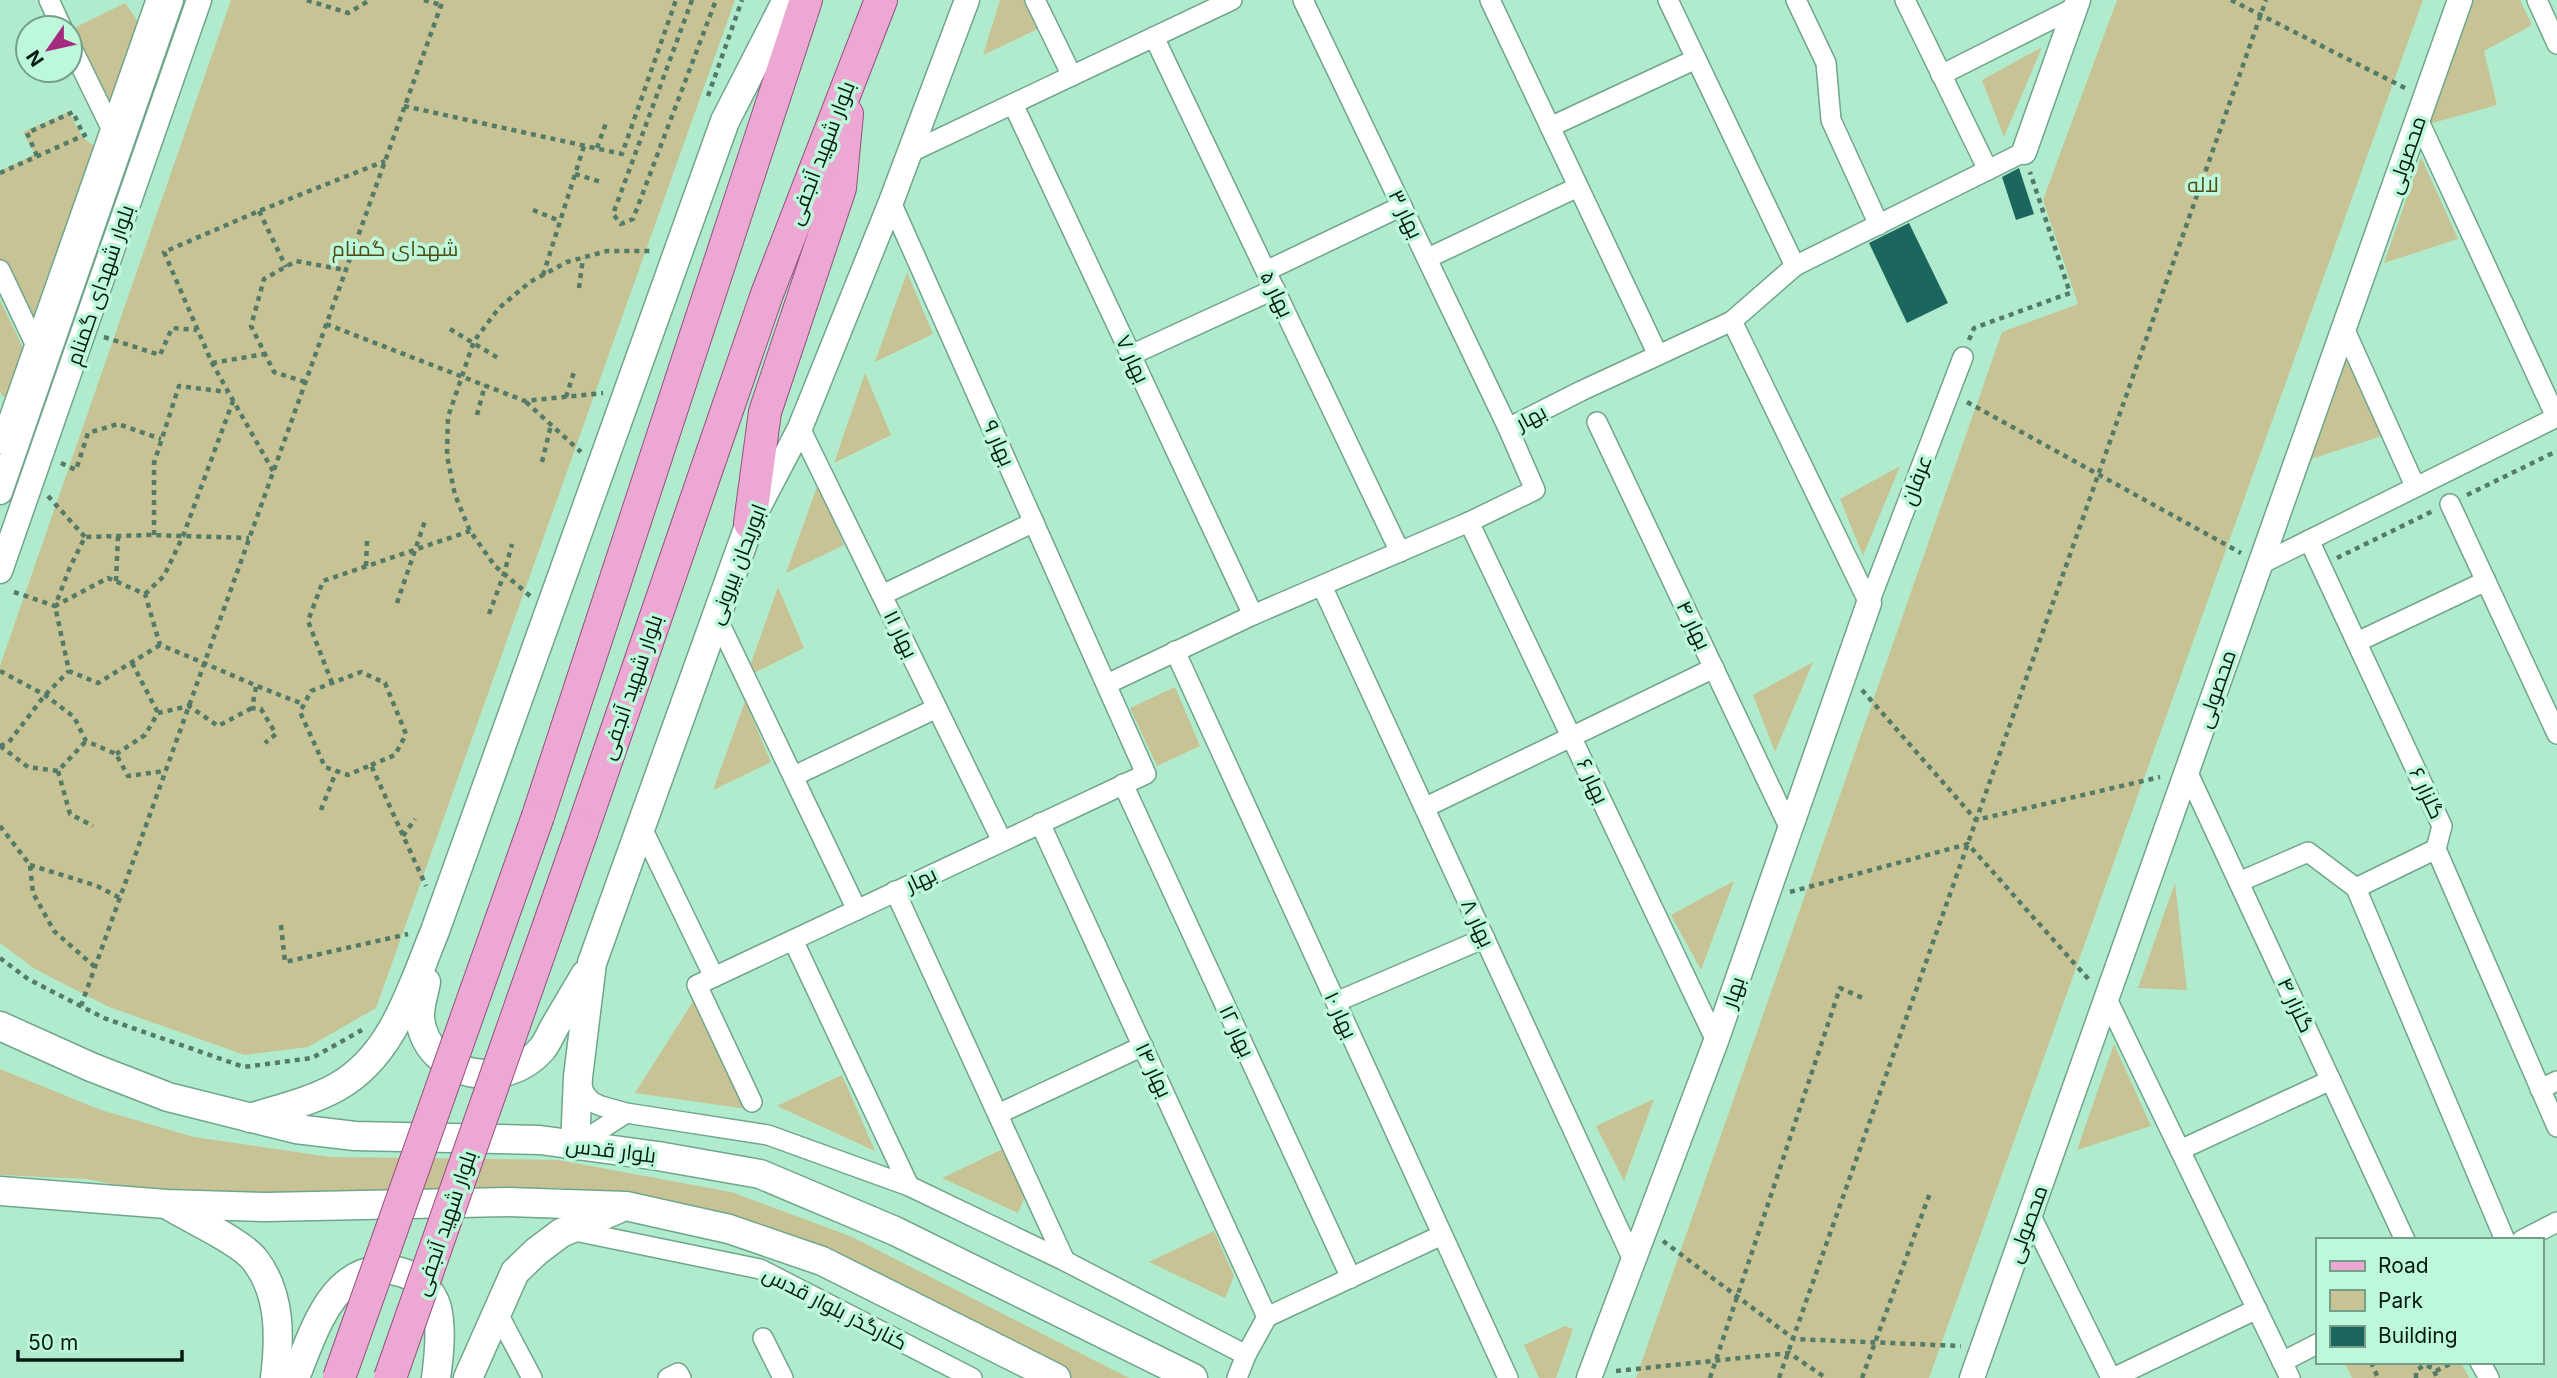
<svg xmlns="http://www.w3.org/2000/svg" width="2557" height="1378" viewBox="0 0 2557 1378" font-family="Inter,Cairo,sans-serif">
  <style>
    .green { fill: #c7c394 }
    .building { fill: #1b665d }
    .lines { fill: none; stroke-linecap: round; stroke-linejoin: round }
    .minor-casing { stroke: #6fa68b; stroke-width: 22 }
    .tertiary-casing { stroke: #6fa68b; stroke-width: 27 }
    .secondary-casing { stroke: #6fa68b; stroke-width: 31 }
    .primary-casing { stroke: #93517d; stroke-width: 34 }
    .path { stroke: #547a68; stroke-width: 4.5; stroke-dasharray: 5 5; stroke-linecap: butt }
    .minor { stroke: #fff; stroke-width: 19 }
    .tertiary { stroke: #fff; stroke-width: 24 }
    .secondary { stroke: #fff; stroke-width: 28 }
    .primary { stroke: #eca7d3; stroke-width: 32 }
    .primary-bridge-casing { stroke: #93517d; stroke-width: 34; stroke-linecap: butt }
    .primary-bridge { stroke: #eca7d3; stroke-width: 32 }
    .labels { text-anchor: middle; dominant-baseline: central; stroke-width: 7; stroke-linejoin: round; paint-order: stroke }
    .street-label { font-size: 21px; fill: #061c13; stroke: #bef8db }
    .park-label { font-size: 21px; fill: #514b16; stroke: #bef8db }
  </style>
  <rect width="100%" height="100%" fill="#b1ebce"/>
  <g class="green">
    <polygon points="231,0 735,0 376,1008 308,1047 245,1055 109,1007 35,969 0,943 0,666"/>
    <polygon points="1000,0 1028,0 1042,27 983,55"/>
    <polygon points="2117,0 2423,0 1929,1378 1636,1378 2002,332 2078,304 2043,200"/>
    <polygon points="2474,0 2520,0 2532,25 2484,51 2497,105 2429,124"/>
    <polygon points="125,3 141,26 113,101 105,104 70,30"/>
    <polygon points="2042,47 2004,137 1982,80"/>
    <polygon points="69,112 82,137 94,146 30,325 0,262 0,171 35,154 23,132"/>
    <polygon points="2421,157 2458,239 2384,263"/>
    <polygon points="907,272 933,334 875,362"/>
    <polygon points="0,300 25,352 7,397 2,396 0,391"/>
    <polygon points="2345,354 2382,436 2308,460"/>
    <polygon points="865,373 891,435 834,463"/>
    <polygon points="1900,466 1863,556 1840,499"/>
    <polygon points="818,484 844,545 786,573"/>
    <polygon points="778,587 804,648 746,677"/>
    <polygon points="1813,662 1775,752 1753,695"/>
    <polygon points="1175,687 1200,746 1157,766 1130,708"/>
    <polygon points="745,701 771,762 713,790"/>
    <polygon points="1734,881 1701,970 1671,915"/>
    <polygon points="2175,883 2187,990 2138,988"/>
    <polygon points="694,1000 747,1109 635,1093"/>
    <polygon points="2114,1044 2151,1126 2077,1150"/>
    <polygon points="0,1069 101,1110 194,1137 330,1157 558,1160 731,1192 850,1236 1129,1378 1070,1378 818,1247 700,1207 562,1188 298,1197 155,1192 86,1179 0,1175"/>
    <polygon points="842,1075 875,1151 777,1106"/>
    <polygon points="1654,1099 1624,1181 1596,1126"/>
    <polygon points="1007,1147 1027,1191 1018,1213 942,1178"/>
    <polygon points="1214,1231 1234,1276 1225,1298 1149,1262"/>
    <polygon points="1565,1326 1573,1329 1556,1378 1539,1378 1524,1345"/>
    <polygon points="2344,1362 2461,1362 2469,1378 2352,1378"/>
  </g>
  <g class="building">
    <polygon points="2019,168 2034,214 2016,220 2002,177"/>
    <polygon points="1909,223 1948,303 1907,323 1869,243"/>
  </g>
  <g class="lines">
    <defs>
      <g id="minor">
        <polyline points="49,0 62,28"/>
        <polyline points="1035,0 1072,76"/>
        <polyline points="1303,0 1508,428"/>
        <polyline points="1490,0 1658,355"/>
        <polyline points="1668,0 1795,266"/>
        <polyline points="1796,0 1826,63 1831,120 1879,225"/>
        <polyline points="1905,0 1988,170"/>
        <polyline points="2537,0 2557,44"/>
        <polyline points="1154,37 1400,552"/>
        <polyline points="70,44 111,128"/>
        <polyline points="1941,75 2076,7"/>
        <polyline points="1013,104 1253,615"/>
        <polyline points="2418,119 2556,417"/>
        <polyline points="1550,127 1696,59"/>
        <polyline points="909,153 1232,0"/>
        <polyline points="1428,258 1578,187"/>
        <polyline points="0,270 38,350"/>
        <polyline points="1266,271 1402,206"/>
        <polyline points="1732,321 1869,603"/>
        <polyline points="2344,328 2415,486"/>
        <polyline points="1131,355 1275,289"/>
        <polyline points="1597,422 1790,829"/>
        <polyline points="800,428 1002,841"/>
        <polyline points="0,444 156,0"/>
        <polyline points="2450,504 2557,734"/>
        <polyline points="1469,522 1716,1041"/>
        <polyline points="2309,540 2442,826 2436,849 2557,1127"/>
        <polyline points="2261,564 2557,417"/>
        <polyline points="1322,586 1633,1260"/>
        <polyline points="882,595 1034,522"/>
        <polyline points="1869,603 1963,357"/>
        <polyline points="716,616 857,910"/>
        <polyline points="2357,642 2486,581"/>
        <polyline points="1175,651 1508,1378"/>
        <polyline points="1107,684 1253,615 1469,522 1535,490 1508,428 1581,391 1732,321 1795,266 2024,152"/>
        <polyline points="2187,771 2405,1240"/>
        <polyline points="794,776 937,708"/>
        <polyline points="1123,784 1351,1278"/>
        <polyline points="1426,807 1714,668"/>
        <polyline points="1040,823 1267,1317"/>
        <polyline points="641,826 714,977"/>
        <polyline points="2239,882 2308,852 2356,888 2505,1240"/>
        <polyline points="2356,888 2436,849"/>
        <polyline points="895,891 1065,1261"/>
        <polyline points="793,940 909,1186"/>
        <polyline points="2107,999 2290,1378"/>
        <polyline points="1336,1002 1485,938"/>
        <polyline points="578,1078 585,1094 592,1102 601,1106 626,1113 768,1135 909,1186 1065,1261 1246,1355"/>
        <polyline points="2540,1089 2557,1081"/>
        <polyline points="752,1102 697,985 1146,774 891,202"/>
        <polyline points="998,1114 1143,1046"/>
        <polyline points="575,1146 626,1113"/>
        <polyline points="2180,1150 2331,1080"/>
        <polyline points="2030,1214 2111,1378"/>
        <polyline points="570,1230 760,1269 972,1378"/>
        <polyline points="2522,1240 2557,1222"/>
        <polyline points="496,1310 532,1378"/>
        <polyline points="1267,1317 1442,1235"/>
        <polyline points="763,1338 783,1378"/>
        <polyline points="2282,1362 2317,1344"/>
        <polyline points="2480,1362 2489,1378"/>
        <polyline points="668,1378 678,1373 681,1378"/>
        <polyline points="1237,1378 1246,1355 1267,1317"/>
        <polyline points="2113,1378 2257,1309"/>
      </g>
      <g id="tertiary">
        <polyline points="2024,152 2078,0"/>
        <polyline points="0,492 171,0"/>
        <polyline points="757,510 800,428 891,202 967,0"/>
        <polyline points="0,571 199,0"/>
        <polyline points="1589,1378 1716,1041 1869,603"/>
        <polyline points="1972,1378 2460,0"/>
      </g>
      <g id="secondary">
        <path d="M 426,982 C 424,993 419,1008 420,1019 C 428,1078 505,1092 542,1049 C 547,1043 551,1033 555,1026 C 565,1009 575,992 585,975"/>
        <polyline points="0,1026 91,1067 168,1097 296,1129 355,1136 540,1140 658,1156 760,1174 895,1231 1193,1378"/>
        <path d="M 250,1118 C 279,1109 310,1102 337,1087 C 393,1056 412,987 435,931 L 725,121 L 787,0"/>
        <polyline points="575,1146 578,1077 592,963 750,523"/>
        <polyline points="0,1191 166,1204 266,1207 508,1202 626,1206 729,1229 822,1261 1056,1378"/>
        <path d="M 168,1205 C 190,1219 240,1241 255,1260 C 281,1294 280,1337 275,1378"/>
        <path d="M 295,1378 C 307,1348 322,1300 350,1281 C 380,1259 426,1270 437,1308 C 442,1330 439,1356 436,1378"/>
        <polyline points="468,1378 515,1272 537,1251 561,1233 618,1209"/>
      </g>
      <g id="primary">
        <polyline points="750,523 765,412 840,188 847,114"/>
        <polyline points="538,816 806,0"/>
        <polyline points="582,831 767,294 881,0"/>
      </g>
    </defs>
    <use href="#minor" class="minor-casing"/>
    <use href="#tertiary" class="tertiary-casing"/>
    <use href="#secondary" class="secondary-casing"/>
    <use href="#primary" class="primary-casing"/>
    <g class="path">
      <polyline points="307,0 348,13 370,0"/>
      <polyline points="424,0 441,5"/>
      <polyline points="692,0 613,214 621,224 633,219 716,0"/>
      <polyline points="2231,0 2405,88"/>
      <polyline points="708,96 742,0"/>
      <polyline points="404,106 622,154 676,0"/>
      <polyline points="597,148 606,123"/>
      <polyline points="37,156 27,133 73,112 83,134"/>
      <polyline points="0,173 89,133"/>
      <polyline points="575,174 601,182"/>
      <polyline points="533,210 560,221"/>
      <polyline points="259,211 286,267"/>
      <polyline points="543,275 584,146"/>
      <polyline points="579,288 583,258"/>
      <polyline points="326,324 525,401 603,393"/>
      <polyline points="450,329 498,358"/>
      <polyline points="104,337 160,355 172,328 197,330"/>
      <polyline points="1969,340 1974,328 2070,293 2030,172"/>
      <polyline points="212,363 265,354"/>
      <polyline points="305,382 274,372 251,326 264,279 296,261 345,270"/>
      <polyline points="566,397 574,372"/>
      <polyline points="526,402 581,452"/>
      <polyline points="1967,402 2241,553"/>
      <polyline points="477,415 485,385"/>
      <polyline points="542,462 551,425"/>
      <polyline points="61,463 76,470 88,433 118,424 161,439"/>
      <polyline points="273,471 212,363 164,252 259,211 385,161"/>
      <polyline points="2467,495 2557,451"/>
      <polyline points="48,496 85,537"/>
      <polyline points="154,535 154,463 179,386 227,392"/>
      <polyline points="2337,558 2433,511"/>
      <polyline points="366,566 367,541"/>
      <polyline points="116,581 118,536"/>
      <polyline points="14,592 55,606 70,567 85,537 150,535 249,538"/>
      <polyline points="145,594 164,576 183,536 233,401"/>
      <polyline points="530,596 495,566 470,531 455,495 447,456 448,417 474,341 499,308 530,282 567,262 607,251 653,251"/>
      <polyline points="397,603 426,518"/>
      <polyline points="489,614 504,574 512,544"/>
      <path d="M 160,645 L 98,683 L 69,671 L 55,606 L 108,578 L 145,594 L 160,645 C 209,664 255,687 304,704"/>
      <polyline points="132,663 158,713"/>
      <polyline points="0,671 45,695 74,717 86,741 116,754 128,776 165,771"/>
      <polyline points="332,683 308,621 323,581 470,531"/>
      <polyline points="256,687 252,708 261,709 276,734 265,743"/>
      <polyline points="1862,690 1976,820 2160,777"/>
      <polyline points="0,746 28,767 58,771 86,741"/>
      <polyline points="0,746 9,742 45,695 69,671"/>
      <polyline points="116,754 145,735 158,713 189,706 218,726 252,708"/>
      <polyline points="371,765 395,755 406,734 385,683 361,672 311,691 300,712 325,767 348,775 371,765 426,886"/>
      <polyline points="58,771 70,814 93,826"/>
      <polyline points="321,810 336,772"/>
      <polyline points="0,826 30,865 33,893 54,931 95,967"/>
      <polyline points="403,836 415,819"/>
      <polyline points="30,865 97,886 120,898"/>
      <polyline points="1790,892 1968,844 2091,982"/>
      <polyline points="281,925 285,962 408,934"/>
      <polyline points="0,958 28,979 104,1018 244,1067 312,1058 362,1030"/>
      <polyline points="81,1006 443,0"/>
      <polyline points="1663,1241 1794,1339 1961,1346"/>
      <polyline points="2371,1362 2378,1378"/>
      <polyline points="1616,1371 1789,1353 1826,1378"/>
      <polyline points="2436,1371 2454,1362"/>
      <polyline points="1710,1378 1840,988 1865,999"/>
      <polyline points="1779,1378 2266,0"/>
      <polyline points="1862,1378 1930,1193"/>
      <polyline points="2416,1378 2416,1371 2424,1365 2433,1368 2437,1378"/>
    </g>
    <use href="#minor" class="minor"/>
    <use href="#tertiary" class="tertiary"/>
    <use href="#secondary" class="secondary"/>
    <use href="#primary" class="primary"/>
    <defs>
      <g id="primary-bridge">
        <polyline points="339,1378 538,816"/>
        <polyline points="390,1378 582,831"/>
      </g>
    </defs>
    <use href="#primary-bridge" class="primary-bridge-casing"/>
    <use href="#primary-bridge" class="primary-bridge"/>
  </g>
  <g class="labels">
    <g class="street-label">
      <text transform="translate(821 153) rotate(-69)">بلوار شهید آنجفی</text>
      <text transform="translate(2406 155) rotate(-71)">محصولی</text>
      <text transform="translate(1406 214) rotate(64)">بهار ۳</text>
      <text transform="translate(100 285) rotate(-71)">بلوار شهدای گمنام</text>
      <text transform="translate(1277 294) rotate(64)">بهار ۵</text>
      <text transform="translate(1133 359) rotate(65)">بهار ۷</text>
      <text transform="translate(1531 417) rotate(-28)">بهار</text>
      <text transform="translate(999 443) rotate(66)">بهار ۹</text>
      <text transform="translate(1916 480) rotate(-69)">عرفان</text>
      <text transform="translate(737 564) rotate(-69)">ابوریحان بیرونی</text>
      <text transform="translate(1694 625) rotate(64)">بهار ۴</text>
      <text transform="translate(901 634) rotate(64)">بهار ۱۱</text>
      <text transform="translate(631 687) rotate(-71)">بلوار شهید آنجفی</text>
      <text transform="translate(2216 689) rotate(-71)">محصولی</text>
      <text transform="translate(1593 781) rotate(65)">بهار ۶</text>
      <text transform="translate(2427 793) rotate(65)">گلزار ۶</text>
      <text transform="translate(921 879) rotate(-25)">بهار</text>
      <text transform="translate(1478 923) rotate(65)">بهار ۸</text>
      <text transform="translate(1733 992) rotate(-71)">بهار</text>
      <text transform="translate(2296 1005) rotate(65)">گلزار ۴</text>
      <text transform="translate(1341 1015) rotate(65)">بهار ۱۰</text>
      <text transform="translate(1237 1031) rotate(65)">بهار ۱۲</text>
      <text transform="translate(1154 1070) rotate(65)">بهار ۱۴</text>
      <text transform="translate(611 1150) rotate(7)">بلوار قدس</text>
      <text transform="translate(445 1223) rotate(-71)">بلوار شهید آنجفی</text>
      <text transform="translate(2027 1224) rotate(-70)">محصولی</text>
      <text transform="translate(835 1308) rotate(27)">کنارگذر بلوار قدس</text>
    </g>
    <g class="park-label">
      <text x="2203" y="184">لاله</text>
      <text x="395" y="248">شهدای گمنام</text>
    </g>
  </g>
  <rect x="2316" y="1238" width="228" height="126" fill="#bef8db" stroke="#74a08b" stroke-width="2"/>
  <rect x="2330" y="1261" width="35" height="10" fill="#eca7d3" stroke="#74a08b" stroke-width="2"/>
  <text x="2378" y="1273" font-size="21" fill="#061c13">Road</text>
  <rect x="2330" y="1290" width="35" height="21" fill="#c7c394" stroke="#74a08b" stroke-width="2"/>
  <text x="2378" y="1308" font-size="21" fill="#061c13">Park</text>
  <rect x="2330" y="1326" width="35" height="21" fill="#1b665d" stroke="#74a08b" stroke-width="2"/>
  <text x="2378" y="1343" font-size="21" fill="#061c13">Building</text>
  <g transform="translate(49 49) rotate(236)"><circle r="33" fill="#bef8db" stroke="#74a08b" stroke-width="2"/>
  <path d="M0-5L12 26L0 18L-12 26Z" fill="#a52b80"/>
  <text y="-10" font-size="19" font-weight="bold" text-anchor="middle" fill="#061c13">N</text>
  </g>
  <path d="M18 1350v10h164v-10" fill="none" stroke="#061c13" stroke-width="3.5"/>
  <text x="28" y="1350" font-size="21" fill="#061c13" stroke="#bef8db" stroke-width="5" paint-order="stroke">50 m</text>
</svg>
